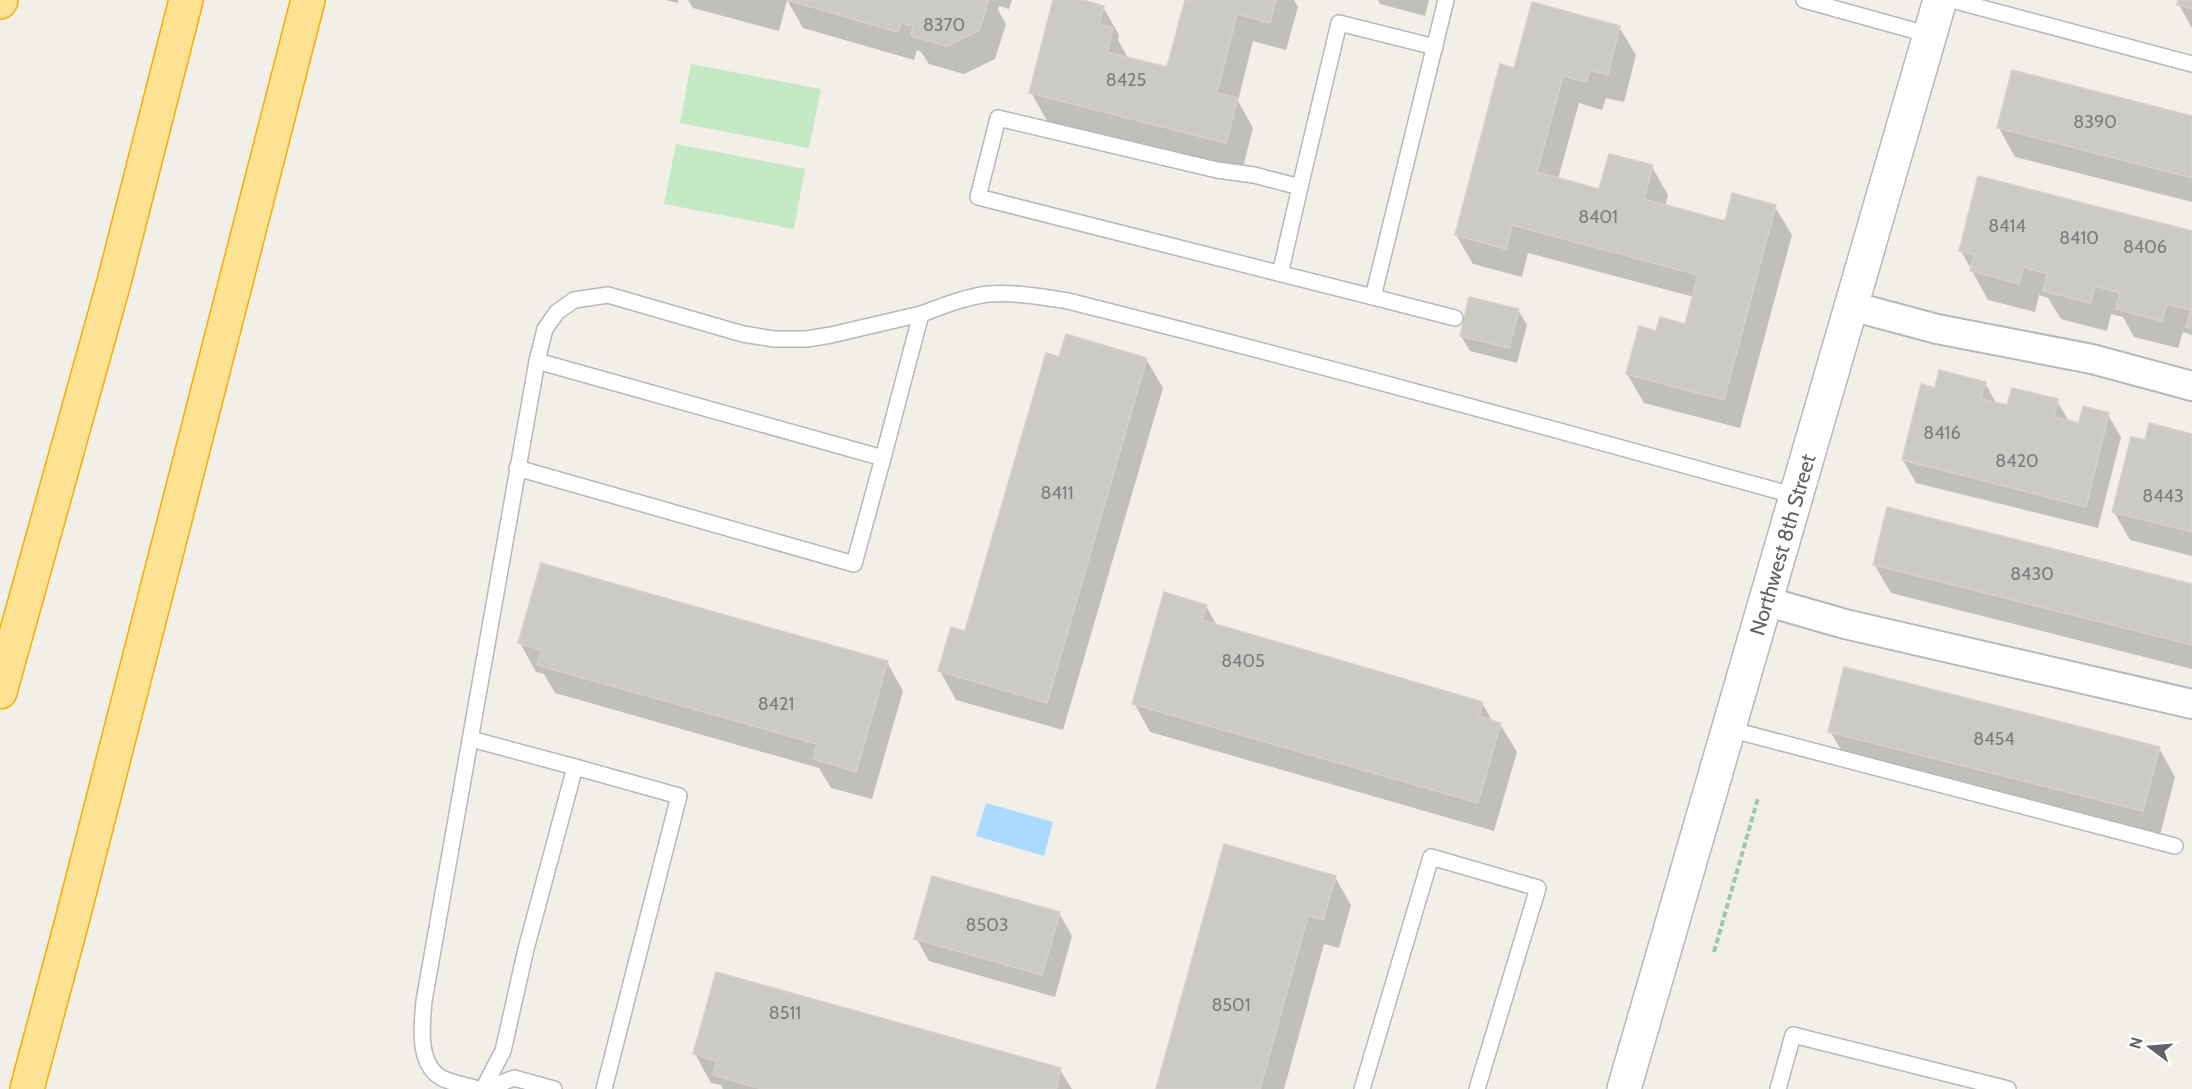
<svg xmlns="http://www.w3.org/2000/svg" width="2192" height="1089" viewBox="0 0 2192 1089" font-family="Cabin,sans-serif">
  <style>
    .green { fill: #c5e8c5 }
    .water { fill: #aadaff }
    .shadow { fill: #0003 }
    .building { fill: #cccac5; stroke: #d6d1c6; stroke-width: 1.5 }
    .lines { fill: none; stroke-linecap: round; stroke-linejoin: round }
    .service-casing { stroke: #b5b8bc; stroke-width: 18 }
    .minor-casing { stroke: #b5b8bc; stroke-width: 32 }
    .tertiary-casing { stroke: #b5b8bc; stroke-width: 36 }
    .motorway-casing { stroke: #f9ab00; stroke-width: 36 }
    .path { stroke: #9cc7a9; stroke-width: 4; stroke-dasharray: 6 3; stroke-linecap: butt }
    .service { stroke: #fff; stroke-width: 15 }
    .minor { stroke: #fff; stroke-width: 28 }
    .tertiary { stroke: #fff; stroke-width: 33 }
    .motorway { stroke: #fde293; stroke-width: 33 }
    .labels { text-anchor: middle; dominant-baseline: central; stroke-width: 5; stroke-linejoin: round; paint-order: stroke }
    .number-label { font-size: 18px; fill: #7a7d7f }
    .street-label { font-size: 21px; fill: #5f6368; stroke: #fff }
  </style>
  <rect width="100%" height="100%" fill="#f1efe8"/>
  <g class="green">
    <polygon points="691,64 821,89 809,148 680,123"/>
    <polygon points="676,144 805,169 794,229 664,204"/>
  </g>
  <polygon class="water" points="986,803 1053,822 1044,856 976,836"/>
  <g class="shadow">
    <polygon points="665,0 678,0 678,3"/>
    <polygon points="688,0 1012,0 1009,9 999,6 998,10 1006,24 995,59 964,74 929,64 921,52 917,50 914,60 803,28 787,0 779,31 693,8"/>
    <polygon points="1055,0 1077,0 1103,7 1119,35 1118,40 1128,58 1168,69 1186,0 1294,0 1298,7 1286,50 1253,41 1238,101 1253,128 1242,171 1047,121 1031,92"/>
    <polygon points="1378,0 1429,0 1425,16 1380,4"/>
    <polygon points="2180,0 2192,0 2192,28 2179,5"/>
    <polygon points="1619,27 1636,55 1624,102 1606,98 1602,110 1579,103 1558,179 1600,191 1652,167 1668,195 1665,206 1726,223 1775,207 1792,235 1740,428 1644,403 1627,374 1657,333 1686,326 1694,297 1528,253 1522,277 1473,264 1456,235 1515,69"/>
    <polygon points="2192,118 2192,202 2015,157 1999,128"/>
    <polygon points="2192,232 2192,335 2183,332 2178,348 2134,337 2123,317 2111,314 2107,331 2061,319 2048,298 2039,295 2035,312 1988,300 1961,251"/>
    <polygon points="1518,310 1527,325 1517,363 1470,351 1461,336"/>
    <polygon points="1060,359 1146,359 1163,388 1063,730 956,700 940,671 966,633"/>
    <polygon points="1985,383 1997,405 2008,407 2057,401 2070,423 2080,425 2108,415 2121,437 2098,528 1916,483 1903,460 1936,390"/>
    <polygon points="2192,435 2192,556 2130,540 2114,512 2146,442"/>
    <polygon points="1874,564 2192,585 2192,669 1891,593"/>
    <polygon points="1206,606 1217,626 1482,703 1493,722 1500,724 1517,752 1494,831 1150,732 1134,703"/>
    <polygon points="520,643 887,662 903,691 872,799 831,788 819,768 555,693 544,674 536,672"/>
    <polygon points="1830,731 2159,748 2175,777 2159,839 1847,760"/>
    <polygon points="1335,877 1351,905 1339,948 1324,944 1284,1089 1157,1089"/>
    <polygon points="1059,913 1072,936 1055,997 929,961 916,938"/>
    <polygon points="695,1054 1060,1070 1072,1089 723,1089 721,1085 711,1083"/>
  </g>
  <g class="building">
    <polygon points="787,0 989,0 979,31 947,46 911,36 913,26 901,23 898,32"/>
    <polygon points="1053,0 1083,0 1104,6 1099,24 1113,28 1107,52 1167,67 1185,0 1276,0 1270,23 1237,14 1217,93 1238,98 1226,143 1029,93"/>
    <polygon points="2178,0 2192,0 2192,9 2177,5"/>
    <polygon points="1532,2 1620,26 1608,75 1590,70 1586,82 1563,76 1537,172 1599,189 1609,154 1653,165 1644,199 1725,221 1732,193 1776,205 1724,400 1626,374 1639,326 1656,331 1660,317 1685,324 1698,275 1512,225 1506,249 1455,235 1500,64 1514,68"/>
    <polygon points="2012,70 2192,116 2192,178 1997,128"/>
    <polygon points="1978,176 2192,231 2192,329 2186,327 2191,310 2167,304 2162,321 2116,309 2120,293 2095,286 2091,303 2043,291 2047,274 2023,267 2019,284 1970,271 1974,255 1959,251"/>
    <polygon points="1469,297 1519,309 1509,348 1460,336"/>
    <polygon points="1066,334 1147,358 1047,703 938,671 951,627 965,631 1046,353 1059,357"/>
    <polygon points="1939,370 1986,382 1981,399 2007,405 2012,388 2058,399 2054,417 2079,423 2083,406 2109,413 2086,507 1902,460 1921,384 1935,388"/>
    <polygon points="2149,423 2192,434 2192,532 2112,512 2131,437 2145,440"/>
    <polygon points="1887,507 2192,584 2192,645 1873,565"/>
    <polygon points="541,563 888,661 856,772 813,759 817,744 537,665 541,650 518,643"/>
    <polygon points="1164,592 1207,605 1202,620 1483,702 1479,716 1501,723 1478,803 1132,704"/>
    <polygon points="1844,667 2160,747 2143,811 1828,732"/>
    <polygon points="1224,844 1336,876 1323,920 1308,916 1260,1089 1156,1089"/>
    <polygon points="932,876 1060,912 1042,975 914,939"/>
    <polygon points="716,972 1061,1068 1056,1089 762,1089 713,1075 717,1061 693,1054"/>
  </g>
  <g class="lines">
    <defs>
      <g id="service">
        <polyline points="1804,0 1930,35"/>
        <polyline points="1952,0 2192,64"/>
        <polyline points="1300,187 1339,23 1435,47"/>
        <polyline points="1280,274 1300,187 1254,175 1217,170 998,118 978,197 1373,297 1446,0"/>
        <polyline points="1373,297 1455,318"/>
        <path d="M 537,361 L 883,458 L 921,314 C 943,306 965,297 988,294 C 1015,292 1042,297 1068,301 C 1311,362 1553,429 1796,496"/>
        <polyline points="517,468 854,564 883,458"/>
        <polyline points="1729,729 2175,846"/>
        <polyline points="471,739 575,767 526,949 503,1051 483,1089"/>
        <polyline points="575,767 679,796 604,1089"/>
        <path d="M 477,1089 C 466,1085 450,1083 440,1077 C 417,1062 422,1025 424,1001 L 537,361 L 545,329 L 557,312 L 574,300 L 608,295 L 743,334 L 774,339 L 807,339 L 831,335 L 921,314"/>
        <polyline points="486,1089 514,1078 554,1089"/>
        <polyline points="1362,1089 1431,857 1538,888 1477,1089"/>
        <polyline points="1778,1089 1793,1035 2008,1089"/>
      </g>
      <g id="minor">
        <polyline points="1851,306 1937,329 2092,359 2192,386"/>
        <polyline points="1765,601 1845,624 2192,704"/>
      </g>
      <g id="tertiary">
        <path id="s1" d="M 1624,1089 L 1940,0"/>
      </g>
      <g id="motorway">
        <polyline points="0,2 1,0"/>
        <polyline points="0,692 114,282 186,0"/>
        <polyline points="27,1089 72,921 308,0"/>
      </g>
    </defs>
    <use href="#service" class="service-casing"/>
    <use href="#minor" class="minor-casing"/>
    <use href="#tertiary" class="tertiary-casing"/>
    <use href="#motorway" class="motorway-casing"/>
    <polyline class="path" points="1714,952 1758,798"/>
    <use href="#service" class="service"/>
    <use href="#minor" class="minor"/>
    <use href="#tertiary" class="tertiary"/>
    <use href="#motorway" class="motorway"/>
  </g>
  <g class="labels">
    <g class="number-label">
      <text x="944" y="25">8370</text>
      <text x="1126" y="80">8425</text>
      <text x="2095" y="122">8390</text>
      <text x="1598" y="217">8401</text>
      <text x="2007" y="226">8414</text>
      <text x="2079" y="238">8410</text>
      <text x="2145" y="247">8406</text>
      <text x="1942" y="433">8416</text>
      <text x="2017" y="461">8420</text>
      <text x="1057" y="493">8411</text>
      <text x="2163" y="496">8443</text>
      <text x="2032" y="574">8430</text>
      <text x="1243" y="661">8405</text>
      <text x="776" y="704">8421</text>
      <text x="1994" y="739">8454</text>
      <text x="987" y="925">8503</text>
      <text x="1231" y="1005">8501</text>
      <text x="785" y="1013">8511</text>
    </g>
    <g class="street-label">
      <text stroke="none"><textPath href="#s1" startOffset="567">Northwest 8th Street</textPath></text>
    </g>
  </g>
  <g transform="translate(2150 1047) rotate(286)" stroke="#ffffff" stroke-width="4.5" paint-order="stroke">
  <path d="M0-4.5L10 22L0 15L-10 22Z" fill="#5f6368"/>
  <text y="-9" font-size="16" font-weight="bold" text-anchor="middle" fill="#5f6368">N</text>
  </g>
</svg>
